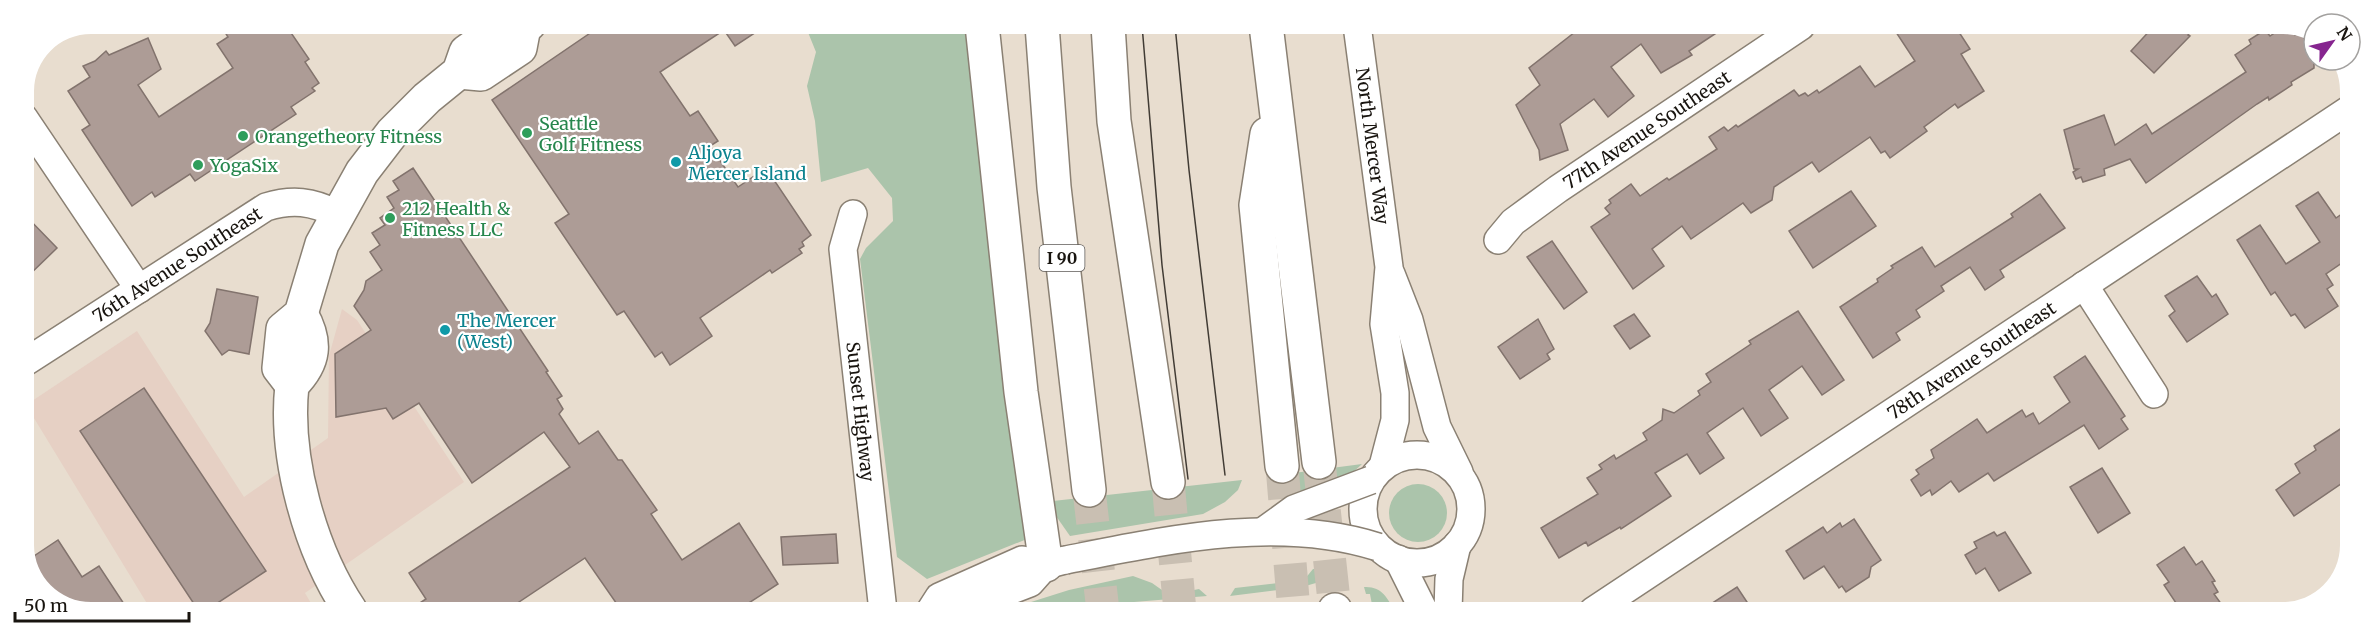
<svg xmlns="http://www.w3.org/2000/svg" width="2374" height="636" viewBox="0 0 2374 636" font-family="Merriweather,serif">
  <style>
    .commercial { fill: #e6d0c4 }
    .green { fill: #abc4ab }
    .building { fill: #ad9c96; stroke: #82736d; stroke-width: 1.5 }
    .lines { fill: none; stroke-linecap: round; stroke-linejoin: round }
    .highway-tunnel { stroke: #c9bfb2; stroke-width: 33; stroke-dasharray: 33 16; stroke-linecap: butt }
    .minor-casing { stroke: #8a8073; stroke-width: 30 }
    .major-casing { stroke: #8a8073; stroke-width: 36 }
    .highway-casing { stroke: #8a8073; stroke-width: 36 }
    .minor { stroke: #fff; stroke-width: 27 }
    .major { stroke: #fff; stroke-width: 33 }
    .highway { stroke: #fff; stroke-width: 33 }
    .tram { stroke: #413b34; stroke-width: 1.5 }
    .minor-bridge-casing { stroke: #8a8073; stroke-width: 30; stroke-linecap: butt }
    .minor-bridge { stroke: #fff; stroke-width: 27 }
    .leisure-dot { fill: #2e9e5b; stroke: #fff; stroke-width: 2 }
    .culture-dot { fill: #0f9aa8; stroke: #fff; stroke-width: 2 }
    .labels { text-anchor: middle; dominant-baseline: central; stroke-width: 4.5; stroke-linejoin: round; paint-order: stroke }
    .shield { fill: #fff; stroke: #5d5a57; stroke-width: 1.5 }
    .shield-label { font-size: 16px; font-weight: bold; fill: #18140f }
    .leisure-label { font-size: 18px; fill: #27864d; stroke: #fff; text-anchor: start }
    .street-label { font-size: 18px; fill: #18140f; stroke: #fff }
    .culture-label { font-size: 18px; fill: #0d838f; stroke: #fff; text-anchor: start }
  </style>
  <rect width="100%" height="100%" fill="#e8ddcf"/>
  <polygon class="commercial" points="342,309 357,320 464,482 305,593 315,610 151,610 26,405 137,331 244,497 328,438 329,356"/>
  <g class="green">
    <polygon points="805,25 986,25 1027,539 927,579 897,557 860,259 866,248 893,221 892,198 868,168 821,182 815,121 807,86 816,52"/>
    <polygon points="1362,464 1350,475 1289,498 1278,492 1271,476"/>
    <polygon points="1242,480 1238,490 1225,502 1203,514 1070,536 1056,516 1053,501"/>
    <circle cx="1418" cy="513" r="29"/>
    <polygon points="1339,567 1347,574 1302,587 1230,596 1235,588 1304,580 1313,569"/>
    <polygon points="1133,576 1152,583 1169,595 1199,589 1207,596 1073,607 1073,611 1003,611 1069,590"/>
    <path d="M 1364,587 C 1382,586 1387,598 1395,611 L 1391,611 L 1390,607 L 1373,610 L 1370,594 L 1366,594 Z"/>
  </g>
  <g class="building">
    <polygon points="220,24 285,24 309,59 305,62 319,83 312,88 315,91 291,107 296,114 195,181 190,174 155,197 152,192 132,206 82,130 90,125 68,91 90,77 83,66 95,61 106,51 109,55 148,38 161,69 138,85 159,117 233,68 217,44 228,37"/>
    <polygon points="602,25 767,25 735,46 724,30 660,72 690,116 698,111 718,141 710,146 738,187 766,168 811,235 802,242 804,246 799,249 802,253 772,273 770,270 700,318 712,336 670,365 662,352 655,357 624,311 617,315 555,223 569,214 492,100"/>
    <polygon points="1584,25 1607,26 1727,26 1689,51 1692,55 1661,73 1641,44 1611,67 1634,96 1608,117 1594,99 1560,124 1568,150 1540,160 1539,150 1516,105 1540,85 1529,68"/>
    <polygon points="1892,26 1955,26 1970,49 1961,54 1984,91 1958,108 1955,104 1924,127 1927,131 1890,158 1885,151 1881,153 1870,137 1819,172 1812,162 1774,187 1772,200 1751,213 1743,203 1691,239 1682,226 1652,249 1664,266 1633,289 1591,227 1610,214 1605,208 1611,203 1609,200 1631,184 1640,196 1667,178 1669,180 1717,149 1709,137 1724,127 1728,131 1736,125 1738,127 1794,90 1799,96 1805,93 1808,96 1817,90 1819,93 1860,66 1875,87 1915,61"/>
    <polygon points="2154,26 2195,26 2188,35 2190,36 2154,73 2131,51"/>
    <polygon points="2282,28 2284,32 2289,29 2291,33 2293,31 2295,35 2300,31 2314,54 2314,68 2291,82 2292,85 2269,100 2268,97 2257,104 2146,183 2130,159 2104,169 2105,175 2083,182 2081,177 2076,179 2073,172 2078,169 2074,169 2064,130 2104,115 2115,145 2146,124 2152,134 2246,72 2235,55 2251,44 2249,40 2265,30 2270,36"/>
    <polygon points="413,168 548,371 546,372 562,396 557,399 563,409 559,414 579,444 598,431 618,460 622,460 657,510 651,514 682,560 739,523 778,584 738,610 621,610 585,558 507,610 409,610 426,599 409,573 570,467 544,432 472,483 419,403 393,419 386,408 336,417 335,354 371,330 354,306 364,290 366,281 382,270 370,252 380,245 372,233 385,225 380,218 394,208 387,197 399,190 393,181"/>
    <polygon points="1851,191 1876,226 1813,268 1789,231"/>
    <polygon points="2318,192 2336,218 2349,209 2349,258 2326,274 2333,285 2327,289 2338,306 2305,328 2295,314 2291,316 2275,292 2271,295 2237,240 2260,225 2286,264 2320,242 2296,206"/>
    <polygon points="2040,194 2065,228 2000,270 2004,277 1985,290 1970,267 1941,286 1944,291 1916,310 1920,317 1896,333 1900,340 1873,358 1840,307 1878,282 1877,279 1893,268 1891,266 1922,247 1935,267 2013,217 2011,214"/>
    <polygon points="24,214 57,248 24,280"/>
    <polygon points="1552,241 1587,292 1564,309 1527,257"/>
    <polygon points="2197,276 2212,297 2216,294 2228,314 2187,342 2169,316 2175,311 2165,296"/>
    <polygon points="217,289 258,297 249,354 229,350 222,355 205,331 210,323"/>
    <polygon points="1798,311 1844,380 1822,395 1802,366 1769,390 1788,418 1761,436 1743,408 1707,433 1724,458 1700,474 1687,454 1655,473 1671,496 1621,529 1620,527 1588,546 1586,542 1559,558 1541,528 1598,494 1587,478 1602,469 1599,465 1614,455 1616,459 1647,440 1643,433 1662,420 1663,409 1674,413 1700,395 1698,391 1711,382 1706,374 1751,344 1749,341"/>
    <polygon points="1634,314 1650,336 1630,349 1614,326"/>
    <polygon points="1538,319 1554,349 1547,354 1550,359 1520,379 1498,347"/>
    <polygon points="2085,356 2125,416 2121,419 2128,429 2099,449 2084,425 1994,481 1988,473 1959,492 1951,481 1932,495 1930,490 1921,496 1911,480 1919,474 1916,470 1934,458 1931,450 1977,419 1987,433 2022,410 2026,417 2033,413 2039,424 2070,402 2054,377"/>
    <polygon points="144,388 266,571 207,610 198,610 80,431"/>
    <polygon points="2348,424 2348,479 2294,516 2276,490 2300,473 2295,464 2316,450 2314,446"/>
    <polygon points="2102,468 2130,513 2098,533 2070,487"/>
    <polygon points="1854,519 1881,560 1871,567 1869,577 1846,592 1842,586 1839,588 1824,566 1804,579 1786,551 1823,527 1827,533 1840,523 1842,527"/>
    <polygon points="1994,532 1997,536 2005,532 2031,573 1999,591 1985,568 1976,574 1965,555 1977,548 1974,542"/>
    <polygon points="836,534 838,563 783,565 781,537"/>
    <polygon points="58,540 82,577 99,566 128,610 74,610 40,589 28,560"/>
    <polygon points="2184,547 2196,565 2202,561 2215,581 2212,582 2218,592 2214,594 2227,612 2182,612 2164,585 2169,582 2157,565"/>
    <polygon points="1737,587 1753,611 1700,611"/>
  </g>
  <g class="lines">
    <g class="highway-tunnel">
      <polyline points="1319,462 1335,610"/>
      <polyline points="1282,466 1294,611"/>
      <polyline points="1168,482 1180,611"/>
      <polyline points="1089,490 1103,611"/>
    </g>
    <defs>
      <g id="minor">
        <path id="s1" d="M 1357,25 L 1389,267 L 1384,324 L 1395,393 L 1395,420 L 1383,466"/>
        <polyline points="24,118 139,289"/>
        <path id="s2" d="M 853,214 L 843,249 L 883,611"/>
        <path id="s3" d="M 1498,240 L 1513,222 L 1558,189 L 1801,26"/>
        <polyline points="1391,274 1409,320 1437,427 1459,472"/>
        <polyline points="2084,285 2154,394"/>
        <path id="s4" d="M 24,363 L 266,207 C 292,199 312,201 337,214"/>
        <circle cx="1417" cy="509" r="54"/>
        <polyline points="1398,559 1424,611"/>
        <polyline points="930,611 939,597 1022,560 1046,565 1065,560"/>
        <polyline points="957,611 1030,583 1046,565"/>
        <polyline points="1448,611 1449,579 1457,545"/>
        <path id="s5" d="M 1593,611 L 2350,109"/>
      </g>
      <g id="major">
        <polyline points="459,72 481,74 520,48 524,27"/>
        <path d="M 301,314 C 317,342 315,362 292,385 C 284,457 310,550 350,610"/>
        <polyline points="292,385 279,368 283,329 301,314 322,244 362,172 392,133 427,98 459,72 466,52 504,25 524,27 529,24"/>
      </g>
      <g id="highway">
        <polyline points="982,25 1021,392 1046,565"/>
        <polyline points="1042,25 1054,187 1089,490"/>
        <polyline points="1108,25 1114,121 1168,482"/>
        <polyline points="1266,25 1319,462"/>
        <polyline points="1267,134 1256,205 1282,466"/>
        <polyline points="1335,610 1335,611"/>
      </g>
    </defs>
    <use href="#minor" class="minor-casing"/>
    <use href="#major" class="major-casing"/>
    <use href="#highway" class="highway-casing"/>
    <use href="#minor" class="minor"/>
    <use href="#major" class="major"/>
    <use href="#highway" class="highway"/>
    <g class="tram">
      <polyline points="1142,25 1162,265 1188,479"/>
      <polyline points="1175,25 1189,170 1225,475"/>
    </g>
    <defs>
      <g id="minor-bridge">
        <polyline points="1265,530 1294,509 1371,480"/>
        <path d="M 1066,560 C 1167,540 1278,515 1378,547"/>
      </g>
    </defs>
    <use href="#minor-bridge" class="minor-bridge-casing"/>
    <use href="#minor-bridge" class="minor-bridge"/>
  </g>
  <g class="leisure-dot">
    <circle cx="527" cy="133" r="6"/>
    <circle cx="243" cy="136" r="6"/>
    <circle cx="198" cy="165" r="6"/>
    <circle cx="390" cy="218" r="6"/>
  </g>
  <g class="culture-dot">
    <circle cx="676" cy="162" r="6"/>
    <circle cx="445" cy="330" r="6"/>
  </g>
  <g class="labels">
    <rect class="shield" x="1039.5" y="245" width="45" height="26" rx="4.5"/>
    <g class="shield-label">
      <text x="1062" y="258">I 90</text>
    </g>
    <g class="leisure-label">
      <text x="539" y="123">Seattle<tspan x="539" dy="21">Golf Fitness</tspan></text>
      <text x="255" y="136">Orangetheory Fitness</text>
      <text x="210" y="165">YogaSix</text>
      <text x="402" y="208">212 Health &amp;<tspan x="402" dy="21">Fitness LLC</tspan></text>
    </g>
    <g class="street-label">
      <text stroke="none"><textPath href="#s3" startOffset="186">77th Avenue Southeast</textPath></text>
      <text stroke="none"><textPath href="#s1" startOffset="122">North Mercer Way</textPath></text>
      <text stroke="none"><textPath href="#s4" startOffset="182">76th Avenue Southeast</textPath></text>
      <text stroke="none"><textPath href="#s5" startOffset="454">78th Avenue Southeast</textPath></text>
      <text stroke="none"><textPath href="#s2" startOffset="200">Sunset Highway</textPath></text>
    </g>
    <g class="culture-label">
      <text x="688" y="152">Aljoya<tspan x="688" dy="21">Mercer Island</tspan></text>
      <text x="457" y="320">The Mercer<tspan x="457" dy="21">(West)</tspan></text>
    </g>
  </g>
  <path d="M0 0H2374V636H0ZM91 34H2283A57 57 0 0 1 2340 91V545A57 57 0 0 1 2283 602H91A57 57 0 0 1 34 545V91A57 57 0 0 1 91 34Z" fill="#fff" fill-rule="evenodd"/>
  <g transform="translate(2332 42) rotate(56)"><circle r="28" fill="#ffffff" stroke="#a3a19f" stroke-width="1.5"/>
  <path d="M0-4.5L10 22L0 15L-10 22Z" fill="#86258f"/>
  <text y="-9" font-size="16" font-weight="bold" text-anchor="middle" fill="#18140f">N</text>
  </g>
  <path d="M15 612v9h174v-9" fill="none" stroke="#18140f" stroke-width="3"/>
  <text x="24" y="612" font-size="18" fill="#18140f" stroke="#ffffff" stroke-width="4.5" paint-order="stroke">50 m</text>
</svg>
